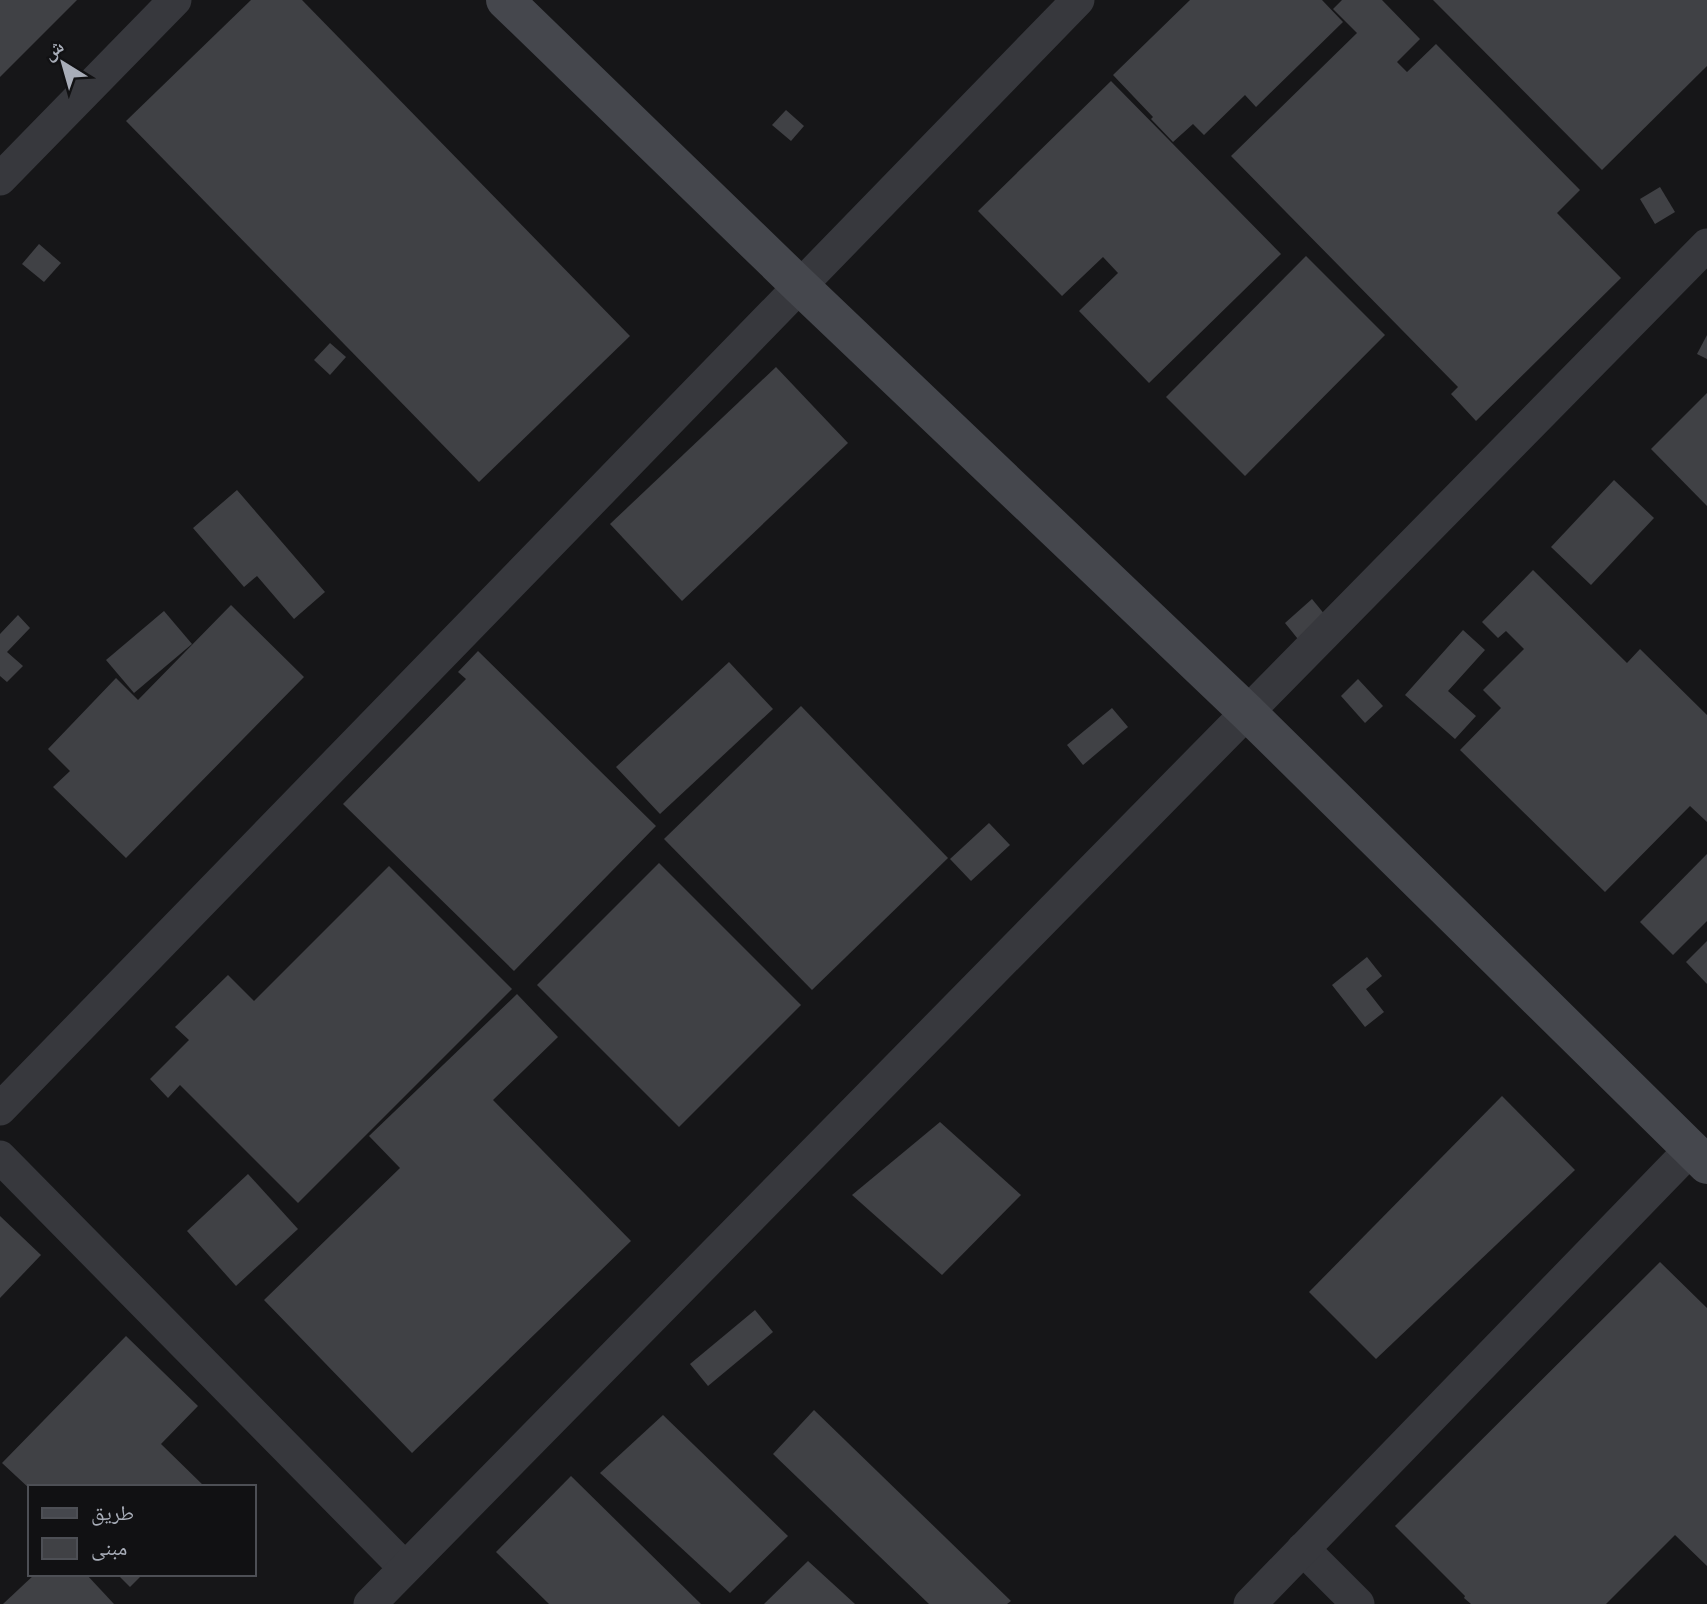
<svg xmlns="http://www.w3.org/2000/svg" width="1707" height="1604" viewBox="0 0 1707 1604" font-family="'DM Sans','Noto Naskh Arabic',sans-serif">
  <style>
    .building { fill: #404145 }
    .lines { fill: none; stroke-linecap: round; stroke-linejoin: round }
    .street { stroke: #37383d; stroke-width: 33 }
    .secondary { stroke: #45474d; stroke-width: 38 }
  </style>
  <rect width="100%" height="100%" fill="#161618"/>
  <g class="building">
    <polygon points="0,0 77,0 0,77"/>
    <polygon points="251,0 302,0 630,336 479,482 126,121"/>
    <polygon points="1190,0 1322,0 1343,22 1256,107 1245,95 1204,135 1193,124 1173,142 1151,119 1153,117 1113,75"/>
    <polygon points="1342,0 1382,0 1420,39 1397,62 1407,72 1436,44 1580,190 1557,213 1621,278 1476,421 1451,394 1458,387 1231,156 1357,33 1333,9"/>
    <polygon points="1433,0 1707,0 1707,66 1602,170"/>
    <polygon points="1111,81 1281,254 1149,383 1079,311 1118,273 1103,257 1062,296 978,211"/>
    <polygon points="786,110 804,126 791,141 772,125"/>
    <polygon points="1660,187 1675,212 1655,224 1640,199"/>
    <polygon points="39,244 61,263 44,282 22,264"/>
    <polygon points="1306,256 1385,335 1245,476 1166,397"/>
    <polygon points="1707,335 1707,359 1697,354"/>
    <polygon points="330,343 346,357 330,375 314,360"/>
    <polygon points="776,367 848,443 682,601 610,524"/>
    <polygon points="1707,393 1707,506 1651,449"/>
    <polygon points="1614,480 1654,518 1591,585 1551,547"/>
    <polygon points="237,490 325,592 294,619 257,576 244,587 193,528"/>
    <polygon points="1533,570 1627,663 1640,649 1707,715 1707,822 1690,806 1605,892 1460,750 1501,708 1483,690 1524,649 1506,631 1498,638 1482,622"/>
    <polygon points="1312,599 1330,621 1302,644 1285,623"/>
    <polygon points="231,605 304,677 126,858 53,787 70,771 48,749 116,678 138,700"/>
    <polygon points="164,611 192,644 134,693 106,660"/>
    <polygon points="18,615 30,628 7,652 23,666 7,682 0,676 0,634"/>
    <polygon points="1463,630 1485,650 1448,691 1476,716 1455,739 1405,695"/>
    <polygon points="478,651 656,826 514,971 343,804 466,679 458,672"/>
    <polygon points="729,662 773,709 660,814 616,767"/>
    <polygon points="1358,679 1383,706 1365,723 1341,696"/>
    <polygon points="801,706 948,858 812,990 664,839"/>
    <polygon points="1112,708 1128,727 1083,765 1067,745"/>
    <polygon points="989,823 1010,845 971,881 950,859"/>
    <polygon points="1707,854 1707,921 1673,955 1640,922"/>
    <polygon points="659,863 801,1005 679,1127 537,985"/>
    <polygon points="389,866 512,989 298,1203 180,1085 168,1098 150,1079 189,1040 175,1027 228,975 254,1001"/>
    <polygon points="1707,941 1707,984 1686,962"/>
    <polygon points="1367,957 1382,976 1366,989 1384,1012 1365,1027 1332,985"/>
    <polygon points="517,994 558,1037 493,1100 631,1241 412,1453 264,1300 400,1168 369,1136"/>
    <polygon points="1502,1096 1575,1170 1376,1359 1309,1292"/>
    <polygon points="940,1122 1021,1195 942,1275 852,1195"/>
    <polygon points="248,1174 298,1229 236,1286 187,1231"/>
    <polygon points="0,1216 41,1255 0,1298"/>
    <polygon points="1660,1262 1707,1308 1707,1566 1675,1535 1606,1604 1471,1604 1464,1598 1465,1596 1395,1526"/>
    <polygon points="755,1310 773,1332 708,1386 690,1364"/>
    <polygon points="126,1336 198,1406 161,1444 205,1487 30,1487 30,1489 2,1463"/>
    <polygon points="814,1410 1011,1601 1007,1604 929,1604 773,1454"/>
    <polygon points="663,1415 788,1536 730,1593 600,1473"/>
    <polygon points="571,1476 701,1604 549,1604 496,1552"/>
    <polygon points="808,1561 855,1604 764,1604"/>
    <polygon points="35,1574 86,1574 114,1604 3,1604"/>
    <polygon points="117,1574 143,1574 130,1587"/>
  </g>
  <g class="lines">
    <g class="street">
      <polyline points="0,179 175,0"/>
      <polyline points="0,1109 1078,0"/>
      <polyline points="0,1157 405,1568"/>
      <polyline points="1303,1549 1358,1604"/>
      <polyline points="370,1604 1707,245"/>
      <polyline points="1250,1604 1691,1149"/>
    </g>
    <polyline class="secondary" points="505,0 801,287 1247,712 1707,1165"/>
  </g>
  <rect x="28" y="1485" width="228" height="91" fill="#111113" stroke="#4d4f55" stroke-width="2"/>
  <rect x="42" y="1508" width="35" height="10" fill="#45474d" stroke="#4d4f55" stroke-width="2"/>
  <text x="91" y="1520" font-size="21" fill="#a8adb8">طريق</text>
  <rect x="42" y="1538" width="35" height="21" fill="#404145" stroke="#4d4f55" stroke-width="2"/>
  <text x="91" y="1555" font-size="21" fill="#a8adb8">مبنى</text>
  <g transform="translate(63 63) rotate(323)" stroke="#111113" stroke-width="5" paint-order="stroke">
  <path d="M0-5L12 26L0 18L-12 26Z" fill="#a8adb8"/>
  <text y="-10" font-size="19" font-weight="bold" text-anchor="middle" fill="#a8adb8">ش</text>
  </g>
</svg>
